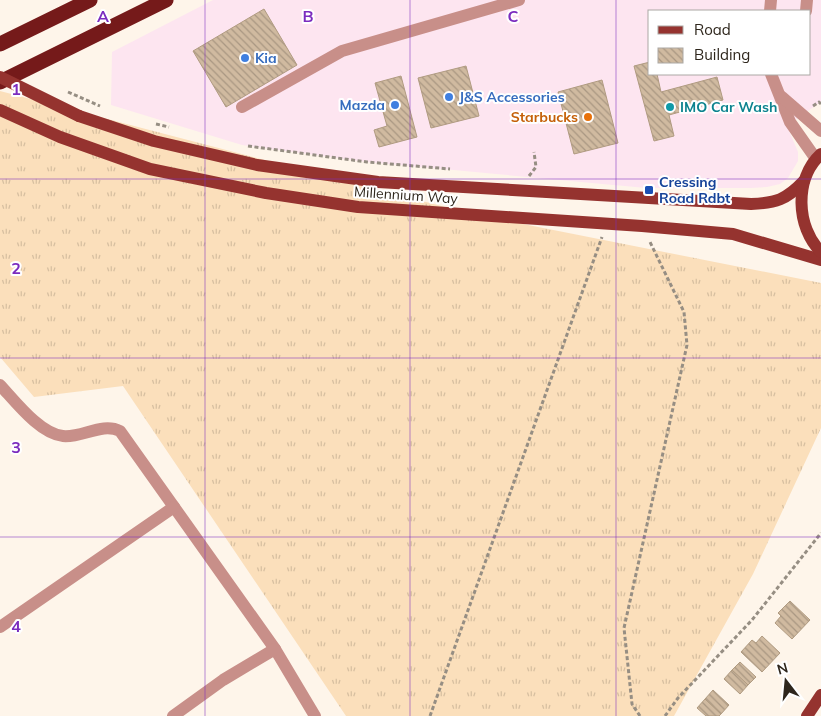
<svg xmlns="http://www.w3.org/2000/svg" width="821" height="716" viewBox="0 0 821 716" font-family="Mulish,sans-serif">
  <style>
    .commercial { fill: #fde5f0; fill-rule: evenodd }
    .grass { fill: url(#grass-tufts) }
    .building { fill: url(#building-back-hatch); stroke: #b09b81 }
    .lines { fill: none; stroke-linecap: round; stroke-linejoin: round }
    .path { stroke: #968e83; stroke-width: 3; stroke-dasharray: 4 2.5; stroke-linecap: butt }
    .minor { stroke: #c88f89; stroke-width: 12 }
    .major { stroke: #95332f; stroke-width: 12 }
    .highway { stroke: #751a1a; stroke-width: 15 }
    .path-bridge { stroke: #968e83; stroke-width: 3; stroke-dasharray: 4 2.5; stroke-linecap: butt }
    .major-bridge { stroke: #95332f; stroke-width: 12 }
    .grid { fill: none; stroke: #7b2cbf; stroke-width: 1; stroke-opacity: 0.55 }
    .shop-dot { fill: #3f7fe0; stroke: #fff; stroke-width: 2 }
    .culture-dot { fill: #0f9aa8; stroke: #fff; stroke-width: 2 }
    .food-dot { fill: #e8710a; stroke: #fff; stroke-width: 2 }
    .transit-dot { fill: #1a4fb4; stroke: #fff; stroke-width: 2 }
    .labels { text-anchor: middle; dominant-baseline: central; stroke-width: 4; stroke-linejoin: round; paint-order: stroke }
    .shop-label { font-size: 14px; font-weight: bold; fill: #366cbe; stroke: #fff; text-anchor: start }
    .culture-label { font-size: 14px; font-weight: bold; fill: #0d838f; stroke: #fff; text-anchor: start }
    .food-label { font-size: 14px; font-weight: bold; fill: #c56008; stroke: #fff; text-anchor: end }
    .transit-label { font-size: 14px; font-weight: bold; fill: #164399; stroke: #fff; text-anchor: start }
    .street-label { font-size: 14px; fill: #2e261c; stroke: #fff }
    .grid-label { font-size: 16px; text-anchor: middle; font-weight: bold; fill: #7b2cbf; stroke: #fff; stroke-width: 4; stroke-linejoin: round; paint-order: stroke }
  </style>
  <defs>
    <pattern id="grass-tufts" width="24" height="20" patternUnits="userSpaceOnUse" patternTransform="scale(1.25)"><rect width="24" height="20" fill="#fbdfbb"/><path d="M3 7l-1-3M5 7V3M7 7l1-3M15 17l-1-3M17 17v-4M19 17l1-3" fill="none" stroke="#d7bfa0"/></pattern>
    <pattern id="building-back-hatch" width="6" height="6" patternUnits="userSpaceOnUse" patternTransform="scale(1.25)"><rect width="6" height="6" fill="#d0baa0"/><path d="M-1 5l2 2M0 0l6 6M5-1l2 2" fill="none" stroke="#a99782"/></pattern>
  </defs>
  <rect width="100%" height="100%" fill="#fef5ea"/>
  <path class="commercial" d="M 213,0 L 821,0 L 821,104 L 819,103 L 787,126 L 798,152 L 798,161 L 788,178 L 780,184 L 767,187 L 751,188 L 646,188 L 367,162 L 242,145 L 111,105 L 112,52 ZM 650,11 L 810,11 L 810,74 L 650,74 Z"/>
  <polygon class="grass" points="0,91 472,214 821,283 821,428 753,574 674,716 346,716 123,386 34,397 0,357"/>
  <g class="building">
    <polygon points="264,9 297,65 226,107 193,51"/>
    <polygon points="650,62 650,74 657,74 661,92 717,77 723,100 669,115 674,136 654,141 634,66"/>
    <polygon points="466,66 479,116 431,128 418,78"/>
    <polygon points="401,76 417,137 379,147 374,130 387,126 375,83"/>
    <polygon points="602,80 618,143 574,154 558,92"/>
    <polygon points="790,601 810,620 792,639 775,623 781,616 778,613"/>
    <polygon points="762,636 780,653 762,672 741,652 752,640 756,643"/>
    <polygon points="740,662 756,677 748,685 732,670"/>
    <polygon points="732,670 748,685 740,694 724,679"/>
    <polygon points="713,690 729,705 721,714 705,699"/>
    <polygon points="705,699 721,714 719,716 706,716 697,708"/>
  </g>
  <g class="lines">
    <g class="path">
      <polyline points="813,106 819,102 821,104"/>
      <polyline points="156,124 169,127"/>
      <polyline points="248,146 367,162 450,169"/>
      <polyline points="529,176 536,167 534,152"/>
      <polyline points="430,716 602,237"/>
      <polyline points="640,716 632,704 624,628 687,345 684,312 650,242"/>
      <polyline points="665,716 678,698 752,620 821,533"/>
    </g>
    <g class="minor">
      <polyline points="770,11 771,0"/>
      <polyline points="806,11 807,0"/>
      <polyline points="771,74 790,122 816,159"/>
      <polyline points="782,97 821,131"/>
      <polyline points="242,107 342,51 519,0"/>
      <path d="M 0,385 C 15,401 40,434 63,436 C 82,438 102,422 120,431 L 275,649 L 315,716"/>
      <polyline points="0,627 174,507"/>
      <polyline points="173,716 223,680 275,649"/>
    </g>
    <g class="major">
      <polyline points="0,110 60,137 150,169 266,193 358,207 642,226 733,234 821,260"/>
      <path d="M 79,116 L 154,141 L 257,165 L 378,182 L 751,204 C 776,203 786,200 804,181"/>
      <path d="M 821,154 C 794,179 796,227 821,252"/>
      <polyline points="807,716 821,695"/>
    </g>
    <g class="highway">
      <polyline points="0,44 90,0"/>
      <polyline points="0,82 166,0"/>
    </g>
    <polyline class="path-bridge" points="68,92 100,106"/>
    <polyline class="major-bridge" points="0,77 79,116"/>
  </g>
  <path class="grid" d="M 205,0 L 205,716M 410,0 L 410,716M 616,0 L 616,716M 0,179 L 821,179M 0,358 L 821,358M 0,537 L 821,537"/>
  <g class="shop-dot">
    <circle cx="245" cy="58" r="5"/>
    <circle cx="449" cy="97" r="5"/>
    <circle cx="395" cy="105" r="5"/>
  </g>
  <circle class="culture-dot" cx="670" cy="107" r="5"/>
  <circle class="food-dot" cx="588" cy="117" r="5"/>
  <rect class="transit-dot" x="644" y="185" width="10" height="10" rx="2.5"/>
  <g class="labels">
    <g class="shop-label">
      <text x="255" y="58">Kia</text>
      <text x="459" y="97">J&amp;S Accessories</text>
      <text x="385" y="105" text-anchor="end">Mazda</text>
    </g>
    <g class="culture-label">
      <text x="680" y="107">IMO Car Wash</text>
    </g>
    <g class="food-label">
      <text x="578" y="117">Starbucks</text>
    </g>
    <g class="transit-label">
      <text x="659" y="182">Cressing<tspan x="659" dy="16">Road Rdbt</tspan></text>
    </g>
    <g class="street-label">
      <text transform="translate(406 195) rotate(4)">Millennium Way</text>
    </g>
  </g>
  <g class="grid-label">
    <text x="103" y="22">A</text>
    <text x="308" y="22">B</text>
    <text x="513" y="22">C</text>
    <text x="16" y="95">1</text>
    <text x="16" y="274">2</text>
    <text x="16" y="453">3</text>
    <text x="16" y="632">4</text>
  </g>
  <rect x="648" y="10" width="162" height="65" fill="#ffffff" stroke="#aba8a4"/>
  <rect x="658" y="26" width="25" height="8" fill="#95332f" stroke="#aba8a4"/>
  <text x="694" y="35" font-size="15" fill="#2e261c">Road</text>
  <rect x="658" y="48" width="25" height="15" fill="url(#building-back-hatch)" stroke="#aba8a4"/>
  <text x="694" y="60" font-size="15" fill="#2e261c">Building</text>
  <g transform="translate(786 681) rotate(344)" stroke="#ffffff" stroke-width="4" paint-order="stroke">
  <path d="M0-4L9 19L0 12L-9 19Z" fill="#2e261c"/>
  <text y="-8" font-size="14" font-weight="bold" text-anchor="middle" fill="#2e261c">N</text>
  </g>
</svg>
